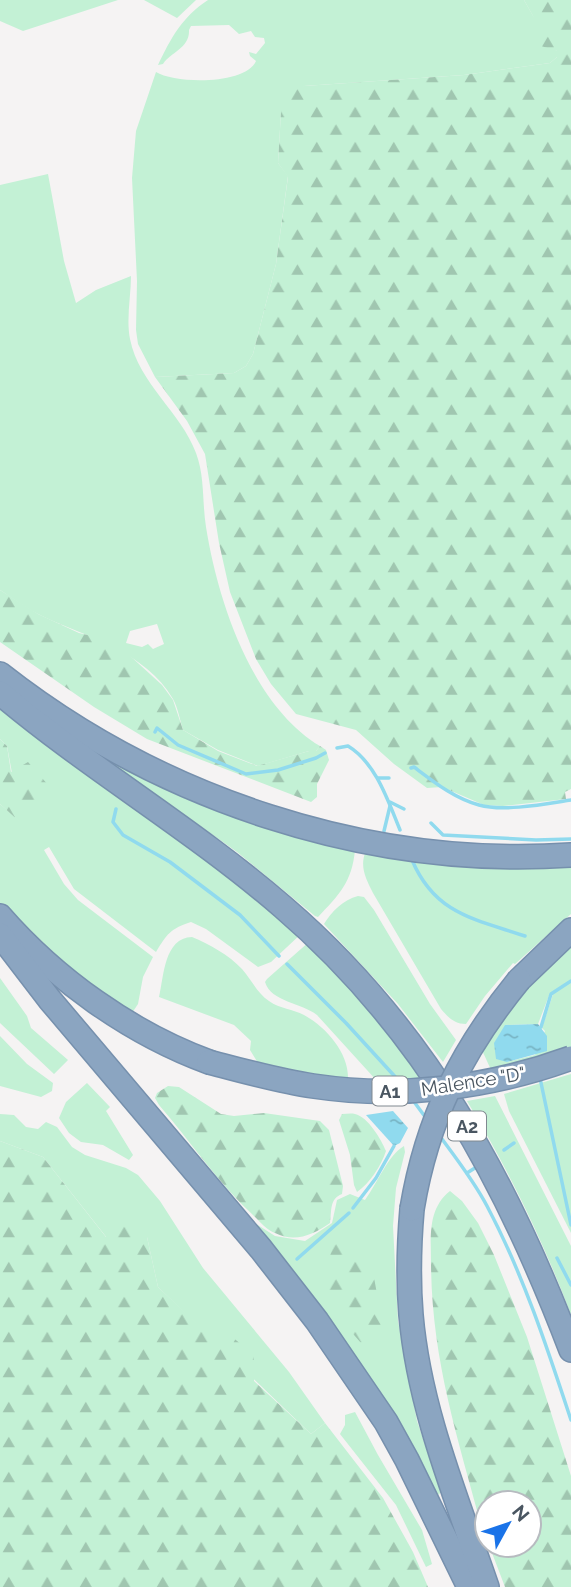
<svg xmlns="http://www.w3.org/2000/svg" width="571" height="1587" viewBox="0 0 571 1587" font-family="Raleway,sans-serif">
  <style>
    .grass { fill: #c3f1d5; fill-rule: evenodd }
    .forest { fill: url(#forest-firs) }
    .water { fill: url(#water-ripples) }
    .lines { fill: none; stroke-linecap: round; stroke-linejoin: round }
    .stream { stroke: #90daee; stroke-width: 3.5 }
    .highway-casing { stroke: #7690ad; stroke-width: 26 }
    .highway { stroke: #8ba5c1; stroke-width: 23 }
    .highway-bridge-casing { stroke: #7690ad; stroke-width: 26; stroke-linecap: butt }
    .highway-bridge { stroke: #8ba5c1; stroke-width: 23 }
    .labels { text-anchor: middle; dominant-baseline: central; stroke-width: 5; stroke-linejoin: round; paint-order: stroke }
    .shield { fill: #fff; stroke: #808990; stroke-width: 2 }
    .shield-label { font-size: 18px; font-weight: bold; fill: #4a5661 }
    .street-label { font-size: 19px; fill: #4a5661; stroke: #fff }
  </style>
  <defs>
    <pattern id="forest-firs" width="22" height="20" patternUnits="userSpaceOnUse" patternTransform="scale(1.75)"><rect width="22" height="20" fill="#c3f1d5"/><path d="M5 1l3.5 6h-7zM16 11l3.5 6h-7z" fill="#a0c6b0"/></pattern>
    <pattern id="water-ripples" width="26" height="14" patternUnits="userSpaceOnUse" patternTransform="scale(1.75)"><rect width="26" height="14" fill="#90daee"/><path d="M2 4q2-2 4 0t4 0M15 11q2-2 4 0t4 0" fill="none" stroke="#78b4c4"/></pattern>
  </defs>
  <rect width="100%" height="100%" fill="#f5f3f3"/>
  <g class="grass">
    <polygon points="0,0 118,0 23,31 0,21"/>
    <polygon points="144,0 196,0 177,18"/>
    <path d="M 208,0 L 524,0 L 551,47 L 557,51 L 557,57 L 550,63 L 464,75 L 304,86 L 281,112 L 278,163 L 288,176 L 276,264 L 253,354 L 246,366 L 234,373 L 155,377 L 138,344 L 136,330 L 137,281 L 132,178 L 136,131 L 156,72 C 175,84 246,85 256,61 L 250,56 L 249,52 L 256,54 L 265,43 L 264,38 L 255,37 L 251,31 L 239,34 L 229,25 L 191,26 L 189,30 C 190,48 171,52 163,64 L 158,65 C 171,38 182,17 208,0 Z"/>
    <path d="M 48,174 L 64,261 L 76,303 L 96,290 L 131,276 C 131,296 126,319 130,339 C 139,384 181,412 196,453 C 205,477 202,502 206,527 C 218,602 252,705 320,746 L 316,751 L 309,751 L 258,766 L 218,750 L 183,730 C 180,720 178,708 173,699 C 146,652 87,637 42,616 C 27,609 14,599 0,590 L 0,185 ZM 157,624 L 164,644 L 153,649 L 148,644 L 142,647 L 126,643 L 130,631 Z"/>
    <path d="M 0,704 L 161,823 L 302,933 L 271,962 L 258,967 L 206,929 L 191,922 C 170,929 167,934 156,952 L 74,889 L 49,847 L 44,850 L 64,884 L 78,900 L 153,957 L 143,977 L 138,1004 L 132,1013 L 111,1001 L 46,952 L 0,903 L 0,804 L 21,822 L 7,746 L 0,739 Z"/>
    <path d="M 104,758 L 355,850 C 352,882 339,895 318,917 L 315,916 L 237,852 Z"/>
    <path d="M 366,851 L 459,867 L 571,867 L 571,914 L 515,964 L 513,963 L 485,996 L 466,1024 C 454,1024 448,1017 441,1009 L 373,893 C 366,879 359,866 366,851 Z"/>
    <path d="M 358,896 L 364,897 L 374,910 L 430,1004 L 456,1040 L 443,1062 L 398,1004 L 324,924 C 332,911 343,900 358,896 Z"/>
    <path d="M 192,937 C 209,944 229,955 242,969 C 251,979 257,993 269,1001 C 280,1009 293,1009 304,1015 C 326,1027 349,1053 348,1079 L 303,1074 L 258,1063 L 250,1050 L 251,1041 L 234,1025 L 159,997 C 164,976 164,938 192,937 Z"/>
    <path d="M 310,941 L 430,1080 L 377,1081 L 317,1015 C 302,1003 271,1002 265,982 L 267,979 Z"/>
    <path d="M 571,941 L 571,1048 L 492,1072 L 481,1048 L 508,1009 ZM 550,993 L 553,994 L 542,1028 L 545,1031 L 535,1055 L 507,1062 L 505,1025 L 538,1024 Z"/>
    <polygon points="0,978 27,1016 31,1028 68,1060 54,1074 0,1023"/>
    <polygon points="0,1036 27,1064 53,1083 52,1091 41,1097 0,1086"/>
    <polygon points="571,1074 571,1233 509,1111 504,1094"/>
    <polygon points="87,1083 110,1107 106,1111 133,1155 129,1160 103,1145 81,1142 69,1133 59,1118 66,1102"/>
    <path d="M 495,1096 L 571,1246 L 571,1315 C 543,1240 508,1169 467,1101 Z"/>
    <polygon points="0,1114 14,1115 26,1127 38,1129 46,1122 57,1127 72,1147 85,1155 126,1168 138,1175 160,1201 203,1268 289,1372 325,1423 311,1434 158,1287 147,1237 107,1238 43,1157 0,1141"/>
    <path d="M 404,1146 L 405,1152 L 396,1188 L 393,1226 L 398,1321 L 417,1421 L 441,1492 L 438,1495 L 403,1431 L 365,1371 L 250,1220 L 275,1236 L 305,1241 L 332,1223 L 337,1200 L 350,1194 L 365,1200 C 377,1184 388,1155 404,1146 Z"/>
    <polygon points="355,1412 378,1455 422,1530 432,1564 426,1567 396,1505 340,1434 345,1425 345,1415"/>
  </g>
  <g class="forest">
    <polygon points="524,0 571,0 571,789 565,792 566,799 503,806 484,805 442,787 427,788 394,764 356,730 296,714 271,684 256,659 230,592 219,543 205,454 187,421 155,377 234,373 246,366 253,354 276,264 288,177 278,163 281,112 286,93 293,87 304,86 464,75 550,63 557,57 557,51 541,46 537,37 533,16"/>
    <polygon points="0,590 38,614 79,633 96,637 127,653 162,685 173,700 183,730 218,751 257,766 309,751 316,751 320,746 326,750 329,760 317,784 317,797 311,802 147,739 94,707 0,642"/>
    <polygon points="0,739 7,746 11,772 28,762 49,786 41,806 21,823 0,804"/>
    <path d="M 168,1086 L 179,1087 L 221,1114 L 234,1116 L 264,1113 L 320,1121 L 329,1130 L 343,1186 L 342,1194 C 329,1199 332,1211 330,1223 C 313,1235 295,1243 275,1233 C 267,1230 260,1222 254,1216 C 218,1183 191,1142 159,1105 L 155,1098 L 157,1093 Z"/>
    <path d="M 342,1114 C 346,1114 351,1113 355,1114 C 368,1117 381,1139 386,1151 C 381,1166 370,1183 357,1192 L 354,1185 L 350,1155 L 339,1120 Z"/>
    <polygon points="0,1141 43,1157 106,1237 127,1223 147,1237 158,1287 204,1330 219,1326 254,1355 254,1381 311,1434 325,1423 383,1498 413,1552 428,1587 0,1587"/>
    <path d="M 450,1191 L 462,1201 L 478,1223 L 494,1255 L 527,1337 L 571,1476 L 571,1587 L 505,1587 L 489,1545 L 529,1545 L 529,1503 L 487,1503 L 487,1540 L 481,1525 C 457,1435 432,1360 431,1265 C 431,1238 427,1209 450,1191 Z"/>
    <polygon points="343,1241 354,1242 363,1246 371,1261 377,1294 385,1310 390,1332 386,1344 375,1349 361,1343 348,1328 328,1293 328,1261 334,1244"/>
  </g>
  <g class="water">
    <polygon points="538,1024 547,1036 547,1051 507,1062 496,1059 494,1043 505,1025"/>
    <polygon points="393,1111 408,1128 400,1143 394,1146 366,1115"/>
  </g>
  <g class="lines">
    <g class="stream">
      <polyline points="155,732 157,728 178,745 246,774 278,770 316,758 325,753"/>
      <path d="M 337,748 L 348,746 C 376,763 388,801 400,830"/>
      <path d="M 411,768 L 414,767 C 434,782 454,798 479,805 C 504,812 545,804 571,800"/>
      <polyline points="378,778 389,778"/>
      <polyline points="390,802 404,809"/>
      <polyline points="116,809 113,822 123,835 170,862 240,915 279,956"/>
      <polyline points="431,823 443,835 536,840 571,839"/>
      <polyline points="384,831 390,806"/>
      <path d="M 412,860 C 435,914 474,919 525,936"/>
      <polyline points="287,964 346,1023 399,1081"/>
      <polyline points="541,1027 551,994 571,981"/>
      <polyline points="540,1078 571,1225"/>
      <polyline points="412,1099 426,1118"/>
      <path d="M 439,1135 C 456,1158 474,1181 487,1206 C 523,1274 547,1347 571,1420"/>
      <polyline points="504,1150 514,1143"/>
      <polyline points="467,1173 478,1166"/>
      <polyline points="353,1208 376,1178 394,1146"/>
      <polyline points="557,1258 571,1285"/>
      <polyline points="297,1259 349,1213"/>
    </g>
    <defs>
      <g id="highway">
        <path d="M 0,674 C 159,799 368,869 571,855"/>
        <path d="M 0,693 C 90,769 193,829 283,907 C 424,1028 506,1179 571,1350"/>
        <path d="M 0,916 C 55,979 130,1033 209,1062"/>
        <polyline points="0,935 50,1000 261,1249 317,1321 386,1422 407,1460 469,1587"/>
        <polyline points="519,980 571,930"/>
        <path d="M 412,1209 C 409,1244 408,1280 411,1315 C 419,1409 457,1499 487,1587"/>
      </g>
    </defs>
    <use href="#highway" class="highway-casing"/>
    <use href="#highway" class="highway"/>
    <defs>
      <g id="highway-bridge">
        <path d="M 209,1062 C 243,1071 278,1081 313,1086 C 400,1099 489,1088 571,1058"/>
        <path d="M 412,1209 C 427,1119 461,1051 519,980"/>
      </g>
    </defs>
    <use href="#highway-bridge" class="highway-bridge-casing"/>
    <use href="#highway-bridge" class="highway-bridge"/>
  </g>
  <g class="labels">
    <g class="shield">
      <rect x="372.5" y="1076.5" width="35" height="29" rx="5"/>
      <rect x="448" y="1111.5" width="38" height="29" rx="5"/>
    </g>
    <g class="shield-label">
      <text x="390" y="1091">A1</text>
      <text x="467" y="1126">A2</text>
    </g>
    <g class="street-label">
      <text transform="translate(473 1081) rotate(-9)">Malence "D"</text>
    </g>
  </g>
  <g transform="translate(508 1524) rotate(50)"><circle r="33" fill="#ffffff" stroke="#b7bbc0" stroke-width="2"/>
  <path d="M0-5L12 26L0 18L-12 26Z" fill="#1a73e8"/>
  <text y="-10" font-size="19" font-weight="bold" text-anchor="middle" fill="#4a5661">N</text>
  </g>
</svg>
